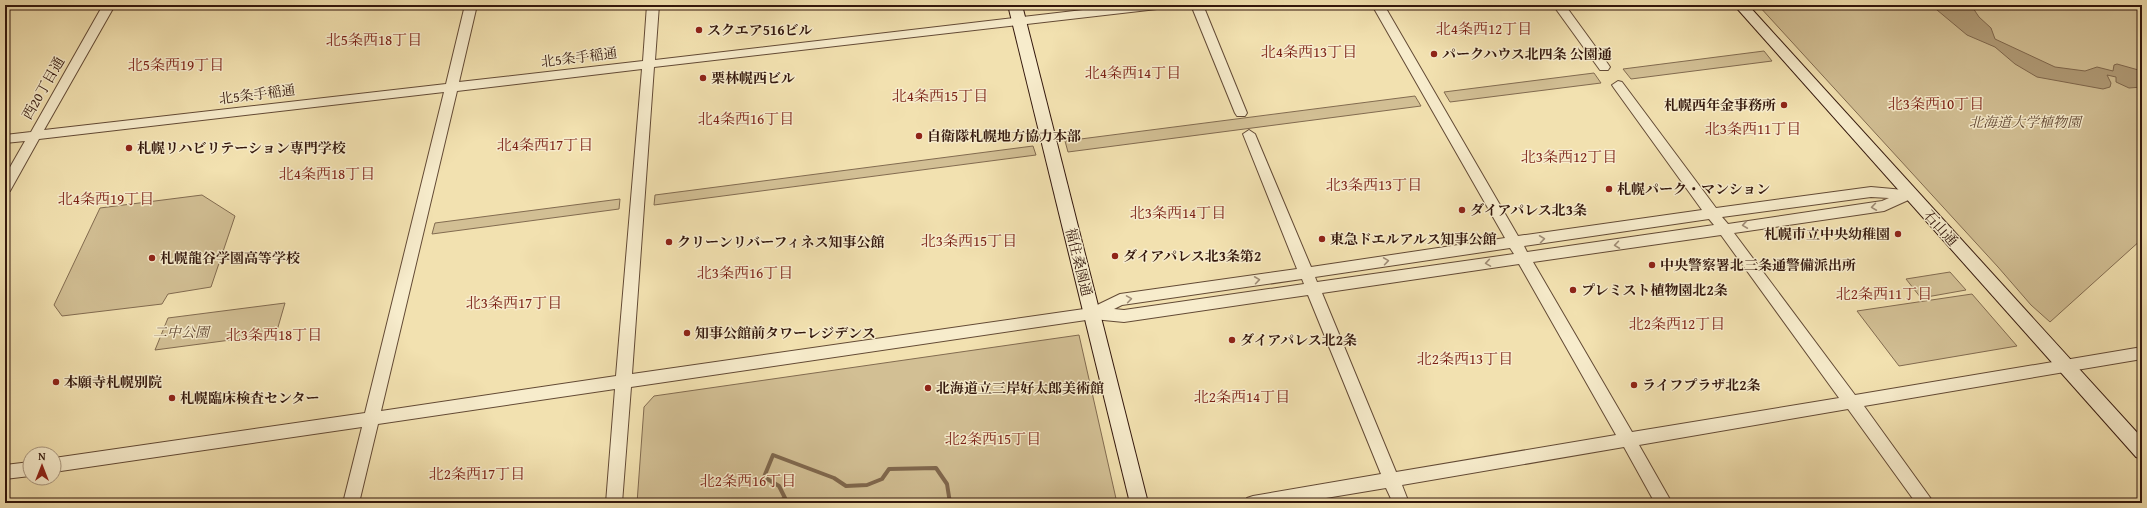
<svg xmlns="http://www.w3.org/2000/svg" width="2147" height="508" viewBox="0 0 2147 508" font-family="'Gentium Book Plus','Noto Serif JP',serif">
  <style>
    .green { fill: #d2bf94; stroke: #826b50 }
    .water { fill: #b19c78; stroke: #7f674d }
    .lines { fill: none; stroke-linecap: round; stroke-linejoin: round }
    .stream { stroke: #7f674d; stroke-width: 4 }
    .tertiary-casing { stroke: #634a35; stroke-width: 2 }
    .secondary-casing { stroke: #33170c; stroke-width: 2 }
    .tertiary { fill: #f7eccc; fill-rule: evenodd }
    .secondary { fill: #f7eccc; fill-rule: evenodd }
    .oneway { stroke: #9f8c76 }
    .poi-dot { fill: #8f2418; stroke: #f7eccc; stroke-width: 1.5 }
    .labels { text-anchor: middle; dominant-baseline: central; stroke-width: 3; stroke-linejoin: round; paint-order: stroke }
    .poi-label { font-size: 14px; font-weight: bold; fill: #33170c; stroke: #f7eccc; text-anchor: start }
    .street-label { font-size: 14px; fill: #33170c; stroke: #f7eccc }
    .park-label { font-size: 14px; font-style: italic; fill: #634935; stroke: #f7eccc }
    .neighbourhood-label { font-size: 15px; fill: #7a1f14; stroke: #f7eccc }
  </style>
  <rect width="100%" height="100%" fill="#f2e1b0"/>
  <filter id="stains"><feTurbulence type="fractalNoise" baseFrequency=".005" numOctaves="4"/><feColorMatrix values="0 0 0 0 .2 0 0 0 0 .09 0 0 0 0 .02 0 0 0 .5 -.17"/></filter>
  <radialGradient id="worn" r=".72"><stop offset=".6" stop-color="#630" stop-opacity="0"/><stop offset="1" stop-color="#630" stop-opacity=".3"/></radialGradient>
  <g class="green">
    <polygon points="1758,5 2142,5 2142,239 2050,322 2031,305 1998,267"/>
    <polygon points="1764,51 1772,61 1631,79 1623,69"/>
    <polygon points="1594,73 1601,83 1450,102 1444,92"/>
    <polygon points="1415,96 1421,106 1068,152 1065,141"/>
    <polygon points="1033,146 1036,155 654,205 655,195"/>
    <polygon points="202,195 235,216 211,287 168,294 162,304 62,316 54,305 100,208"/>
    <polygon points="620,199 619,209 432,234 435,223"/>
    <polygon points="1950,272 1966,290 1921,298 1906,279"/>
    <polygon points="1972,294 2017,346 1899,366 1857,311"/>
    <polygon points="285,303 276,334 155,350 168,318"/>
    <polygon points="1079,335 1117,503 637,503 644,407 654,396"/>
  </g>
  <polygon class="water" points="1931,5 1971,5 1979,17 1991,28 1995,39 2055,67 2085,71 2097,67 2113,71 2114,65 2117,64 2142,71 2142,87 2129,88 2116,82 2116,77 2107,75 2111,83 2110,87 2103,89 2037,77 2015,64 1995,47 1967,35"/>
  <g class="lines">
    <g class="stream">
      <polyline points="777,503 785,498 779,486 764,477 773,455 834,478 846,486 867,485 882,479 889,469 936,468 947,484 950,503"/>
      <polyline points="940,503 946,503"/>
    </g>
    <defs>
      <g id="tertiary">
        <path d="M 103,5 L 115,5 L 44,130 L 446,84 L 465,5 L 477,5 L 459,82 L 643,61 L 647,5 L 659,5 L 655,60 L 1126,5 L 1163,5 L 1157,9 L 654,67 L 632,374 L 1091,308 L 1120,294 L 1297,269 L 1243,134 L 1249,130 L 1255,134 L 1311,267 L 1505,238 L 1372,5 L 1384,5 L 1518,236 L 1702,210 L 1614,88 L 1612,85 L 1618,81 L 1622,82 L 1716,208 L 1871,187 L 1915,191 L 1917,194 L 1915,197 L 1884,211 L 1734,233 L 1855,395 L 2142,347 L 2142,359 L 1864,406 L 1934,503 L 1916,503 L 1848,409 L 1639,445 L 1672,503 L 1655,503 L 1624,447 L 1402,485 L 1409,503 L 1393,503 L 1386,488 L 1296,503 L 1245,503 L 1247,498 L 1253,496 L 1381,474 L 1308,295 L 1124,322 L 1093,319 L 631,387 L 622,503 L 606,503 L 615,389 L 378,424 L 359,503 L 343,503 L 362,427 L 54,472 L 54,458 L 365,413 L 444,92 L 39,139 L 10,191 L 5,193 L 5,176 L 25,141 L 5,143 L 5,135 L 31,132 ZM 642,69 L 616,376 L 381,411 L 457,91 ZM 1871,197 L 1889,198 L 1882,201 L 1728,224 L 1722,217 ZM 1709,219 L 1714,225 L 1527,252 L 1524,246 ZM 1721,235 L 1839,398 L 1632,432 L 1533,262 ZM 1510,248 L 1514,254 L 1317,282 L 1315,277 ZM 1519,264 L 1616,435 L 1396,472 L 1322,293 ZM 1302,279 L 1304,284 L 1124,310 L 1114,309 L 1122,305 Z"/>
        <polygon points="1191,5 1203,5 1247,113 1245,116 1237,116 1235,113"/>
        <polygon points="1553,5 1565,5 1608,64 1610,67 1608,70 1600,70"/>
        <polygon points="30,462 30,476 5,479 5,465"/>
      </g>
      <g id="secondary">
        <polygon points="1008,5 1022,5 1148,503 1130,503"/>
        <polygon points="1734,5 1748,5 2142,438 2142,459 2136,457"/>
      </g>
    </defs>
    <use href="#tertiary" class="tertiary-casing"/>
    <use href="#secondary" class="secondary-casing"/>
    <use href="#tertiary" class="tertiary"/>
    <use href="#secondary" class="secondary"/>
  </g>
  <defs><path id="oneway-chevron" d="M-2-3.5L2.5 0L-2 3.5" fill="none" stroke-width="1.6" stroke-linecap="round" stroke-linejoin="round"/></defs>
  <g class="oneway">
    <use href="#oneway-chevron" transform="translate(1874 207) rotate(172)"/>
    <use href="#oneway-chevron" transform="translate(1745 225) rotate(172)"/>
    <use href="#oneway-chevron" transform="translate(1542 239) rotate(-8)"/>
    <use href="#oneway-chevron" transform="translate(1617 245) rotate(172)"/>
    <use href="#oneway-chevron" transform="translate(1386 261) rotate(-8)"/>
    <use href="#oneway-chevron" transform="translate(1488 263) rotate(171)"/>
    <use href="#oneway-chevron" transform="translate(1257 280) rotate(-8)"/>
    <use href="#oneway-chevron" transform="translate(1129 299) rotate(-9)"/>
  </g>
  <g class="poi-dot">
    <circle cx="699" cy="30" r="4"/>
    <circle cx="1434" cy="54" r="4"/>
    <circle cx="703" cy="78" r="4"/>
    <circle cx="1784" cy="105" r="4"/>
    <circle cx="919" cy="136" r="4"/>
    <circle cx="129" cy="148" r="4"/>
    <circle cx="1609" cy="189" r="4"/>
    <circle cx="1462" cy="210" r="4"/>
    <circle cx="1898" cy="234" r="4"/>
    <circle cx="1322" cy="239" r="4"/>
    <circle cx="669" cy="242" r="4"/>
    <circle cx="1115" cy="256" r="4"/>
    <circle cx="152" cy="258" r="4"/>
    <circle cx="1652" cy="265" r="4"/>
    <circle cx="1573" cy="290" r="4"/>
    <circle cx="687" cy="333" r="4"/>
    <circle cx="1232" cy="340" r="4"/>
    <circle cx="56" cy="382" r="4"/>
    <circle cx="1634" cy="385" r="4"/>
    <circle cx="928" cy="388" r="4"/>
    <circle cx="172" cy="398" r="4"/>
  </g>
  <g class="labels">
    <g class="poi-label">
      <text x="707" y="30">スクエア516ビル</text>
      <text x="1442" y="54">パークハウス北四条 公園通</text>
      <text x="711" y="78">栗林幌西ビル</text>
      <text x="1776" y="105" text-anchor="end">札幌西年金事務所</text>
      <text x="927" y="136">自衛隊札幌地方協力本部</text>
      <text x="137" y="148">札幌リハビリテーション専門学校</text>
      <text x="1617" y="189">札幌パーク・マンション</text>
      <text x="1470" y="210">ダイアパレス北3条</text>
      <text x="1890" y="234" text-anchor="end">札幌市立中央幼稚園</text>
      <text x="1330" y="239">東急ドエルアルス知事公館</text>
      <text x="677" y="242">クリーンリバーフィネス知事公館</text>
      <text x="1123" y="256">ダイアパレス北3条第2</text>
      <text x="160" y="258">札幌龍谷学園高等学校</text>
      <text x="1660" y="265">中央警察署北三条通警備派出所</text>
      <text x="1581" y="290">プレミスト植物園北2条</text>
      <text x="695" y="333">知事公館前タワーレジデンス</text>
      <text x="1240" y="340">ダイアパレス北2条</text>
      <text x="64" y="382">本願寺札幌別院</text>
      <text x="1642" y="385">ライフプラザ北2条</text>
      <text x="936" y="388">北海道立三岸好太郎美術館</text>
      <text x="180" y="398">札幌臨床検査センター</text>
    </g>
    <g class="street-label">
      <text transform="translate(579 57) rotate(-7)">北5条手稲通</text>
      <text transform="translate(43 88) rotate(-60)">西20丁目通</text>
      <text transform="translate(257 94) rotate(-7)">北5条手稲通</text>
      <text transform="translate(1941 228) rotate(48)">石山通</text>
      <text transform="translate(1079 262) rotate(76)">福住桑園通</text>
    </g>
    <g class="park-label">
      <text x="2025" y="122">北海道大学植物園</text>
      <text x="181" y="332">二中公園</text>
    </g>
    <g class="neighbourhood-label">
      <text x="1484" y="28">北4条西12丁目</text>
      <text x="374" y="39">北5条西18丁目</text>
      <text x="1309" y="51">北4条西13丁目</text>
      <text x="176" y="64">北5条西19丁目</text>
      <text x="1133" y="72">北4条西14丁目</text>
      <text x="940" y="95">北4条西15丁目</text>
      <text x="1936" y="103">北3条西10丁目</text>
      <text x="746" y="118">北4条西16丁目</text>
      <text x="1753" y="128">北3条西11丁目</text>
      <text x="545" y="144">北4条西17丁目</text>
      <text x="1569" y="156">北3条西12丁目</text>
      <text x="327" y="173">北4条西18丁目</text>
      <text x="1374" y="184">北3条西13丁目</text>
      <text x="106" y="198">北4条西19丁目</text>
      <text x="1178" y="212">北3条西14丁目</text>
      <text x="969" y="240">北3条西15丁目</text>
      <text x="745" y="272">北3条西16丁目</text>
      <text x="1884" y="293">北2条西11丁目</text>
      <text x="514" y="302">北3条西17丁目</text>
      <text x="1677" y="323">北2条西12丁目</text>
      <text x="274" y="334">北3条西18丁目</text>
      <text x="1465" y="358">北2条西13丁目</text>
      <text x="1242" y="396">北2条西14丁目</text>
      <text x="993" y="438">北2条西15丁目</text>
      <text x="477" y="473">北2条西17丁目</text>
      <text x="748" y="480">北2条西16丁目</text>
    </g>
  </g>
  <rect width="2147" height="508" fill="none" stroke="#f2e1b0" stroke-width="20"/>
  <rect x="6" y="6" width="2135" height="496" fill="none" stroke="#33170c" stroke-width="2"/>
  <rect x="10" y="10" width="2127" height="488" fill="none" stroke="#33170c"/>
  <g transform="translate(42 466)"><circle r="19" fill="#f7eccc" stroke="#a9977f"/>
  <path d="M0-3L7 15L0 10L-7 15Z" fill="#8f2418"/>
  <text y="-6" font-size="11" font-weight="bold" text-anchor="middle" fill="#33170c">N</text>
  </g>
  <rect width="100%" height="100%" filter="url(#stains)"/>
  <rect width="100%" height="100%" fill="url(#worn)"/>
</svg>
